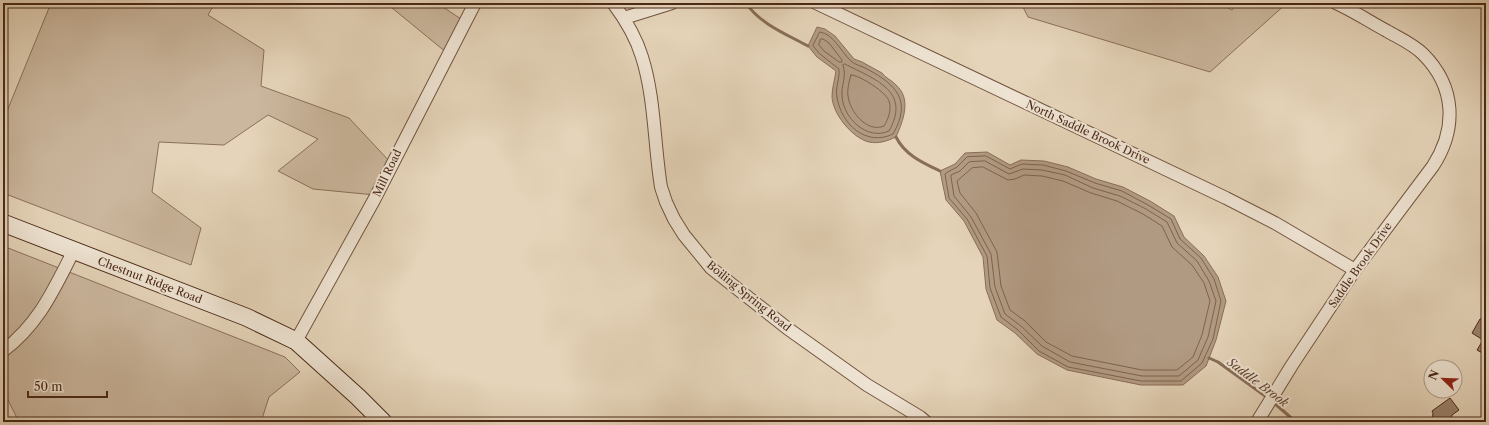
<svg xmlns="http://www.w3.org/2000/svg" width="1489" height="425" viewBox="0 0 1489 425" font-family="'Libre Caslon Text',serif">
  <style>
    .green { fill: #cbb79e; stroke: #8b705b }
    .water { fill: #b19a82; stroke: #886d58 }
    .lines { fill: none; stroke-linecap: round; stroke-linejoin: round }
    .shore { stroke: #7e624d; stroke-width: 1 }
    .stream { stroke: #886d58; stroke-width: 3 }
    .building { fill: #9b826c; stroke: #4b2918 }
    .street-casing { stroke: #725440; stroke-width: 14 }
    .secondary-casing { stroke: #4b2918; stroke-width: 19 }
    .street { stroke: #eee3d2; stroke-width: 12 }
    .secondary { stroke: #eee3d2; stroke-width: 17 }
    .labels { text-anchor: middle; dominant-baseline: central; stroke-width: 4; stroke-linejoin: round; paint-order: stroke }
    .street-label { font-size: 11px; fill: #4b2918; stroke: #eee3d2 }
    .water-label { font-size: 12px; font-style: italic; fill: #644532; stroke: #eee3d2 }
  </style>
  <rect width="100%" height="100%" fill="#e5d4b9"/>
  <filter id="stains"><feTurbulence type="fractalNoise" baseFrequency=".005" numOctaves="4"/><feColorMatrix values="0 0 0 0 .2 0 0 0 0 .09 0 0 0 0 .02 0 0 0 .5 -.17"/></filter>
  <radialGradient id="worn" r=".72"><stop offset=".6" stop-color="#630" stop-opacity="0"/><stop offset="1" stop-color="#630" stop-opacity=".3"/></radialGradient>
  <g class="green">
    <polygon points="51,3 215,3 208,15 264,50 261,86 349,118 391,163 375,195 313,189 278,171 318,139 268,115 224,145 159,142 152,192 201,228 191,265 3,193 3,121"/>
    <polygon points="386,3 437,3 464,21 447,53"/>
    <polygon points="1021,3 1219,3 1232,10 1237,3 1287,3 1210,72 1028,17"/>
    <polygon points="3,246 285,357 300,372 269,397 261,422 19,422 3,390"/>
  </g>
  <g class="water">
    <path d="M 817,27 L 825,29 L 835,36 L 854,59 L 862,62 L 882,73 C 885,78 892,80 896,85 C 912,99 903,121 896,137 C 887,141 879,144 869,142 C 852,138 832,113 832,96 C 832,88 835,79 836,71 L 817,57 L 808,46 Z"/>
    <polygon points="987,152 1010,165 1021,160 1044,161 1068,167 1096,179 1123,187 1150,201 1174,216 1184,237 1204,256 1218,277 1226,301 1216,340 1206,366 1183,385 1141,385 1067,370 1037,354 1015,333 997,320 986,289 983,257 964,221 946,200 940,171 955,164 965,153"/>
  </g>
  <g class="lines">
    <g class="shore">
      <path d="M 820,32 C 834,34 841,52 851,61 C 855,65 862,66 867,69 C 897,85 912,101 893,134 C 866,147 841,124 837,97 C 835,88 840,78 839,69 L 820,54 L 813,46 Z"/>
      <polygon points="821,39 823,39 829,43 842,60 842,62 839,62 824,51 819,45"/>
      <path d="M 845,64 C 873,79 912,90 889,131 C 867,141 843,118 842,96 C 841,86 847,76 843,65 Z"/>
      <path d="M 851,75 C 860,75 887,93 889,101 C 892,109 888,120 884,126 C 867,133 850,112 848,96 C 847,91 849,81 851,75 Z"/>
      <polygon points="986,156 1010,169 1022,164 1043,165 1066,171 1095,183 1122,191 1148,205 1171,219 1180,239 1201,258 1214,279 1221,301 1213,339 1202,363 1181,381 1141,381 1068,367 1039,351 1018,330 1001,317 990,288 987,256 967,219 949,198 945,174 946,173 957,167 967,157"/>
      <polygon points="985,161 1009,174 1023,169 1042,170 1065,175 1093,188 1120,196 1146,209 1167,222 1177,243 1197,261 1209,281 1216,301 1208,337 1198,360 1179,376 1142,376 1070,362 1042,346 1021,326 1005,314 995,287 991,254 971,217 954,196 951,177 951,175 960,171 969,162"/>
      <polygon points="983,167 1008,180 1015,179 1024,175 1042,176 1063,181 1091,193 1117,201 1143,214 1162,226 1172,247 1192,265 1204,283 1210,301 1202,335 1193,357 1177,370 1142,370 1072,356 1046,342 1025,321 1010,310 1001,286 997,252 976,213 960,193 957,181 972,168"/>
    </g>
    <g class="stream">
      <path d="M 746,3 C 760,24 786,34 808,46"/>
      <path d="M 896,137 C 905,155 923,163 940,171"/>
      <polyline points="1209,358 1218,362 1268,398"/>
      <polyline points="1273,402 1296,422"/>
    </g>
  </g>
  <g class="building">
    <polygon points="1483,316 1486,318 1486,355 1477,350 1483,340 1472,333 1480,319 1481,319"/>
    <polygon points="1450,398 1459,410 1452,415 1451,422 1432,422 1433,413 1432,411"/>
  </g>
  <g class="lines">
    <defs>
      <g id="street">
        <path d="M 613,3 C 625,19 636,37 642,57 C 655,98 654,144 661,187 L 666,202 L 674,219 L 684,235 L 711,268 L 787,328 L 867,385 L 920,417 L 926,422"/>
        <polyline points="816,3 1226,198 1275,223 1355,270"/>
        <polyline points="624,18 672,3"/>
        <polyline points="296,341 374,200 475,3"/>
        <path d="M 3,351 C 39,324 54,289 74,250"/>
        <path d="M 1257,422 L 1292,365 L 1355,270 L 1433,166 C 1457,129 1456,87 1423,54 C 1413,44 1399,38 1387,31 C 1370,22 1354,11 1336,3"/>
      </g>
      <polyline id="secondary" points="3,223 246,317 296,341 358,397 383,422"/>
    </defs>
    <use href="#street" class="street-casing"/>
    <use href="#secondary" class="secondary-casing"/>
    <use href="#street" class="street"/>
    <use href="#secondary" class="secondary"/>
  </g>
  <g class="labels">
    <g class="street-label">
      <text transform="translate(1088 132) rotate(25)">North Saddle Brook Drive</text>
      <text transform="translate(387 173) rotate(-64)">Mill Road</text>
      <text transform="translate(1360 265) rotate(-55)">Saddle Brook Drive</text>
      <text transform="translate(150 280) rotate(21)">Chestnut Ridge Road</text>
      <text transform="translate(749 296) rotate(39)">Boiling Spring Road</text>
    </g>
    <g class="water-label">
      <text transform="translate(1258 382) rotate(37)">Saddle Brook</text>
    </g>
  </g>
  <rect width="1489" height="425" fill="none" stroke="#e5d4b9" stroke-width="16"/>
  <rect x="4" y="4" width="1481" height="417" fill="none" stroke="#4b2918" stroke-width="2"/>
  <rect x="8" y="8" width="1473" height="409" fill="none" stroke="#4b2918"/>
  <g transform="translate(1443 379) rotate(293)"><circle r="19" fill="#eee3d2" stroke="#ad9988"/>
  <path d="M0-3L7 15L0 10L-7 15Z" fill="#8f2418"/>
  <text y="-6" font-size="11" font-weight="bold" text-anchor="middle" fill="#4b2918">N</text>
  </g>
  <path d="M28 391v6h79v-6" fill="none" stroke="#4b2918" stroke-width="2"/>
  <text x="34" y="391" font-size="12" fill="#4b2918" stroke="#eee3d2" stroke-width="3" paint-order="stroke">50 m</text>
  <rect width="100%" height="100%" filter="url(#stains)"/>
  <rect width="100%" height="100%" fill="url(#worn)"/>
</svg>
